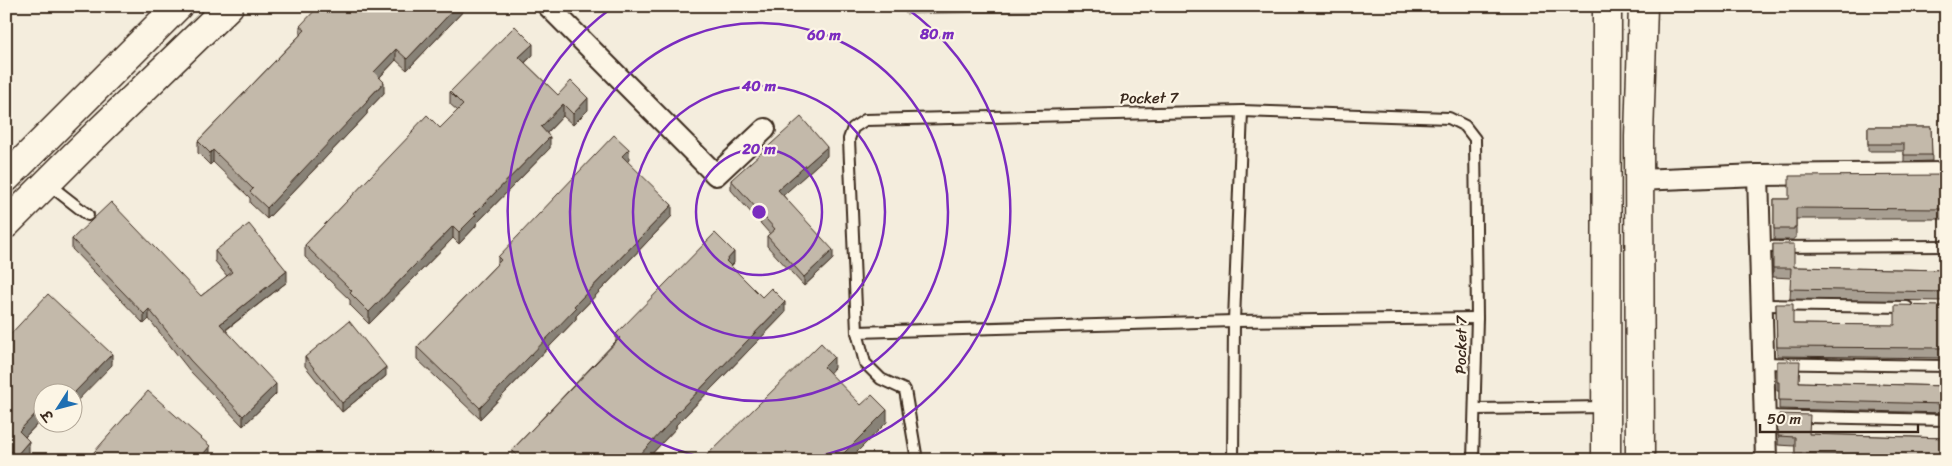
<svg xmlns="http://www.w3.org/2000/svg" width="1952" height="466" viewBox="0 0 1952 466" font-family="Sriracha,'Playpen Sans Deva',sans-serif">
  <style>
    .park { fill: #d6cdbd; stroke: #887c6e }
    .lines { fill: none; stroke-linecap: round; stroke-linejoin: round }
    .lane-casing { stroke: #3b2a1e; stroke-width: 14 }
    .street-casing { stroke: #3b2a1e; stroke-width: 24 }
    .secondary-casing { stroke: #3b2a1e; stroke-width: 31 }
    .lane { stroke: #fcf5e5; stroke-width: 10 }
    .street { stroke: #fcf5e5; stroke-width: 20 }
    .secondary { stroke: #fcf5e5; stroke-width: 28 }
    .wall { fill: #a89f92; stroke: #3b2a1e }
    .shaded-wall { fill: #888277; stroke: #3b2a1e }
    .building { fill: #c3b9aa; stroke: #3b2a1e }
    .ring { fill: none; stroke: #7b2cbf; stroke-width: 2.5 }
    .labels { text-anchor: middle; dominant-baseline: central; stroke-width: 4.5; stroke-linejoin: round; paint-order: stroke }
    .street-label { font-size: 15px; fill: #3b2a1e; stroke: #fcf5e5 }
    .centre { fill: #7b2cbf; stroke: #fcf5e5; stroke-width: 2.5 }
    .ring-label { font-size: 15px; text-anchor: middle; font-weight: bold; fill: #7b2cbf; stroke: #fcf5e5; stroke-width: 4.5; stroke-linejoin: round; paint-order: stroke }
  </style>
  <rect width="100%" height="100%" fill="#f4eddd"/>
  <filter id="ink" filterUnits="userSpaceOnUse"><feTurbulence type="fractalNoise" baseFrequency=".02" numOctaves="2"/><feDisplacementMap in="SourceGraphic" scale="10" xChannelSelector="R" yChannelSelector="G"/><feConvolveMatrix kernelMatrix="1 2 1 2 8 2 1 2 1" color-interpolation-filters="sRGB"/></filter>
  <g filter="url(#ink)">
    <polygon class="park" points="899,6 1278,6 906,14"/>
    <g class="lines">
      <defs>
        <g id="lane">
          <polyline points="47,183 88,215"/>
          <polyline points="1760,247 1946,246"/>
          <polyline points="1762,305 1907,307"/>
          <polyline points="857,332 1234,321 1477,318"/>
          <polyline points="1763,363 1946,366"/>
          <polyline points="1475,409 1606,407"/>
          <polyline points="1764,416 1946,420"/>
          <polyline points="917,460 905,390 881,379 865,363 857,332 849,139 853,128 865,120 1242,111 1449,118 1465,126 1475,139 1477,318 1473,460"/>
          <polyline points="1233,460 1234,321 1242,111"/>
        </g>
        <g id="street">
          <polyline points="548,6 716,175 765,129"/>
          <polyline points="1758,175 1766,460"/>
          <polyline points="1639,180 1758,175 1946,173"/>
        </g>
        <g id="secondary">
          <polyline points="6,178 178,6"/>
          <polyline points="6,224 80,150 229,6"/>
          <polyline points="1606,460 1607,6"/>
          <polyline points="1640,460 1639,137 1643,6"/>
        </g>
      </defs>
      <use href="#lane" class="lane-casing"/>
      <use href="#street" class="street-casing"/>
      <use href="#secondary" class="secondary-casing"/>
      <use href="#lane" class="lane"/>
      <use href="#street" class="street"/>
      <use href="#secondary" class="secondary"/>
    </g>
    <g class="wall">
      <polygon points="468,6 407,70 396,60 380,77 384,93 367,111 367,114 267,219 250,203 250,198 213,162 210,165 198,153 198,141 300,35 300,26"/>
      <polygon points="533,55 525,63 558,95 588,110 573,125 563,116 547,133 550,148 476,224 476,226 459,244 453,238 369,324 350,305 350,300 305,257 305,245 412,134 412,131 440,128 458,111 450,104 450,92"/>
      <polygon points="1868,127 1931,127 1932,161 1904,162 1904,151 1868,151"/>
      <polygon points="827,156 783,195 833,259 804,286 767,246 767,236 770,234 731,190 731,180"/>
      <polygon points="629,160 627,162 672,216 576,316 576,319 480,419 417,359 417,347 498,263 498,257"/>
      <polygon points="1946,175 1946,219 1796,219 1796,238 1794,238 1794,240 1774,240 1774,199 1789,199"/>
      <polygon points="72,239 201,296 227,276 215,261 215,251 287,282 226,330 276,394 243,426 190,371 149,319 144,324 72,249"/>
      <polygon points="1773,244 1794,267 1946,270 1946,301 1790,299 1791,278 1773,277"/>
      <polygon points="734,263 731,266 762,297 785,313 676,425 676,428 646,460 512,460 512,450 616,341 616,334"/>
      <polygon points="1776,304 1793,324 1946,326 1946,358 1777,356"/>
      <polygon points="6,339 112,365 42,394 42,421 41,420 25,437 29,453 23,460 6,460"/>
      <polygon points="305,357 386,376 342,412 305,366"/>
      <polygon points="1777,361 1800,382 1946,386 1946,413 1779,409 1779,391 1777,391"/>
      <polygon points="1779,414 1809,434 1946,438 1946,460 1795,460 1795,446 1778,445"/>
      <polygon points="45,424 56,424 51,429"/>
    </g>
    <g class="shaded-wall">
      <polygon points="457,6 468,6 407,70 407,59"/>
      <polygon points="533,44 533,55 519,68 519,57"/>
      <polygon points="396,49 396,60 374,83 374,72"/>
      <polygon points="384,82 384,93 367,111 367,114 267,219 267,208"/>
      <polygon points="588,98 588,110 573,125 573,114"/>
      <polygon points="563,104 563,116 541,139 541,127"/>
      <polygon points="550,137 550,148 476,224 476,226 459,244 459,232 474,214"/>
      <polygon points="827,147 827,156 778,200 778,190"/>
      <polygon points="629,149 629,160 622,168 622,156"/>
      <polygon points="213,150 213,162 210,165 210,153"/>
      <polygon points="672,205 672,216 576,316 576,319 480,419 480,408 574,306"/>
      <polygon points="453,226 453,238 369,324 369,312"/>
      <polygon points="833,250 833,259 804,286 804,277"/>
      <polygon points="734,252 734,263 726,272 726,261"/>
      <polygon points="287,271 287,282 220,334 220,324"/>
      <polygon points="785,302 785,313 676,425 676,428 646,460 635,460 675,415"/>
      <polygon points="149,309 149,319 144,324 144,314"/>
      <polygon points="112,354 112,365 72,406 72,395"/>
      <polygon points="834,357 834,368 824,379 824,367"/>
      <polygon points="386,367 386,376 342,412 342,403"/>
      <polygon points="276,384 276,394 243,426 243,416"/>
      <polygon points="41,408 41,420 19,443 19,431"/>
      <polygon points="887,410 887,422 849,460 837,460"/>
      <polygon points="51,424 56,424 51,429"/>
      <polygon points="29,441 29,453 23,460 16,460 16,456"/>
      <polygon points="210,446 210,458 209,460 198,460"/>
      <polygon points="11,451 11,460 6,460 6,455"/>
    </g>
    <g class="building">
      <polygon points="319,6 457,6 407,59 396,49 374,72 384,82 366,101 367,102 267,208 250,192 253,189 213,150 210,153 198,141 305,30 300,26"/>
      <polygon points="515,26 533,44 519,57 558,95 571,81 588,98 573,114 563,104 541,127 550,137 474,214 476,215 459,232 453,226 369,312 350,293 352,291 305,245 413,132 412,131 427,115 440,128 463,105 450,92"/>
      <polygon points="801,117 827,147 778,190 833,250 804,277 767,236 775,229 731,180"/>
      <polygon points="1868,127 1931,127 1932,155 1904,155 1904,144 1868,144"/>
      <polygon points="614,135 629,149 622,156 672,205 574,306 576,308 480,408 417,347 501,260 498,257 519,235"/>
      <polygon points="1946,175 1946,209 1796,208 1796,227 1794,227 1794,229 1774,229 1774,199 1789,199 1789,176"/>
      <polygon points="111,202 201,296 232,272 215,251 249,224 287,271 220,324 276,384 243,416 190,360 149,309 144,314 72,239"/>
      <polygon points="715,233 734,252 726,261 762,297 771,288 785,302 675,415 676,416 635,460 522,460 512,450 620,338 616,334"/>
      <polygon points="1773,244 1794,244 1794,267 1946,270 1946,292 1790,289 1791,268 1773,268"/>
      <polygon points="48,294 112,354 72,395 72,394 42,394 42,410 41,408 19,431 29,441 16,456 11,451 6,455 6,339"/>
      <polygon points="1776,304 1793,304 1793,324 1895,325 1895,305 1944,306 1944,326 1946,326 1946,348 1777,347"/>
      <polygon points="349,321 386,367 342,403 305,357"/>
      <polygon points="821,343 834,357 824,367 861,405 872,395 887,410 837,460 702,460"/>
      <polygon points="1777,361 1800,361 1799,382 1946,386 1946,404 1779,400 1779,382 1777,382"/>
      <polygon points="148,391 210,446 198,460 87,460"/>
      <polygon points="1779,414 1810,415 1809,434 1946,438 1946,458 1795,453 1795,437 1778,436"/>
    </g>
  </g>
  <g class="ring">
    <circle cx="759" cy="212" r="63"/>
    <circle cx="759" cy="212" r="126"/>
    <circle cx="759" cy="212" r="189"/>
    <path d="M711 459A252 252 0 0 1 613 7M905 7A252 252 0 0 1 807 459"/>
  </g>
  <g class="labels">
    <g class="street-label">
      <text transform="translate(1149 98) rotate(-1)">Pocket 7</text>
      <text transform="translate(1461 345) rotate(-89)">Pocket 7</text>
    </g>
  </g>
  <circle cx="759" cy="212" r="8" class="centre"/>
  <g class="ring-label">
    <text x="937" y="39">80 m</text>
    <text x="824" y="40">60 m</text>
    <text x="759" y="91">40 m</text>
    <text x="759" y="154">20 m</text>
  </g>
  <rect width="1952" height="466" fill="none" stroke="#fcf5e5" stroke-width="25"/>
  <rect x="12" y="12" width="1927" height="441" fill="none" stroke="#3b2a1e" stroke-width="2" filter="url(#ink)"/>
  <g transform="translate(58 408) rotate(234)"><circle r="24" fill="#fcf5e5" stroke="#afa495"/>
  <path d="M0-4L9 19L0 12L-9 19Z" fill="#1f6fb2"/>
  <text y="-8" font-size="14" font-weight="bold" text-anchor="middle" fill="#3b2a1e">उ</text>
  </g>
  <path d="M1760 424v8h158v-8" fill="none" stroke="#3b2a1e" stroke-width="2.5"/>
  <text x="1767" y="424" font-size="15" fill="#3b2a1e" stroke="#fcf5e5" stroke-width="4" paint-order="stroke">50 m</text>
</svg>
